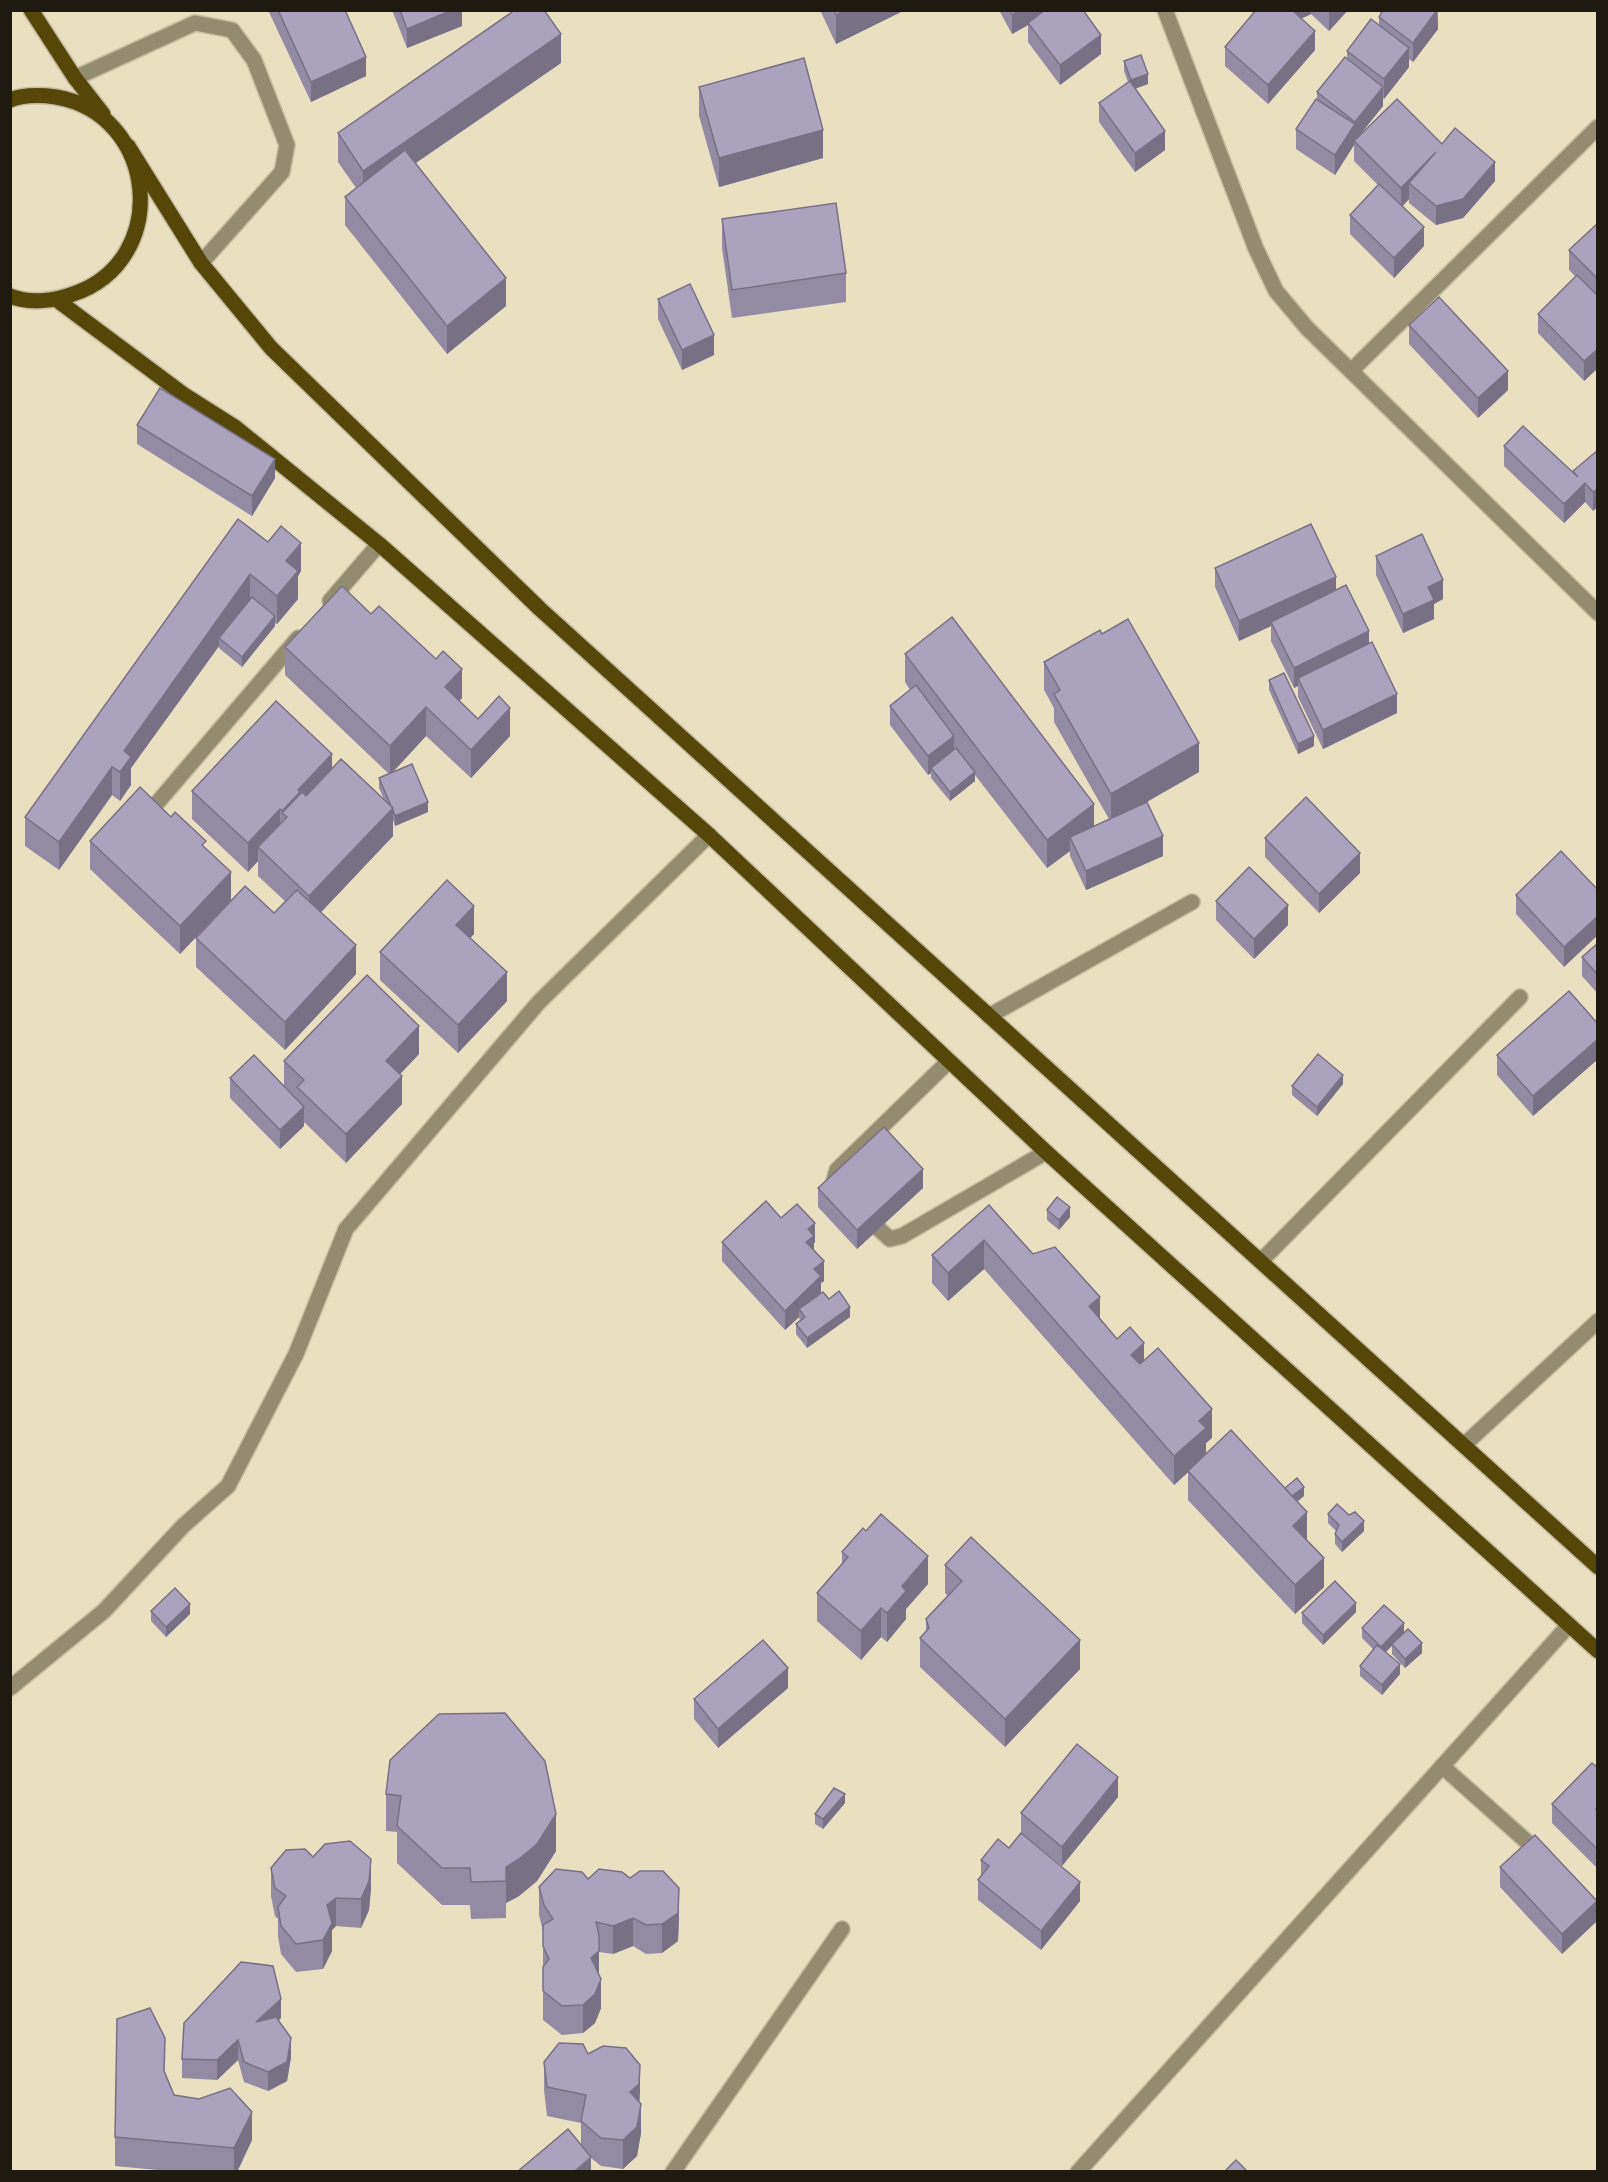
<svg xmlns="http://www.w3.org/2000/svg" width="1608" height="2182" viewBox="0 0 1608 2182" font-family="Figtree,sans-serif">
  <style>
    .lines { fill: none; stroke-linecap: round; stroke-linejoin: round }
    .lane-casing { stroke: #c6bca1; stroke-width: 18 }
    .street-casing { stroke: #c6bca1; stroke-width: 18 }
    .primary-casing { stroke: #c6bca1; stroke-width: 18 }
    .lane { stroke: #948c70; stroke-width: 15 }
    .street { stroke: #948c70; stroke-width: 15 }
    .primary { stroke: #564709; stroke-width: 15 }
    .wall { fill: #938ba3 }
    .shaded-wall { fill: #787185 }
    .building { fill: #aba2be; stroke: #787185; stroke-width: 1.5 }
  </style>
  <rect width="100%" height="100%" fill="#ebdfc1"/>
  <g class="lines">
    <defs>
      <g id="lane">
        <polyline points="75,78 195,23 232,30 254,60 287,145 282,172 201,263"/>
        <polyline points="989,1016 1192,902"/>
        <polyline points="837,1190 834,1180 837,1170 948,1062"/>
        <polyline points="879,1229 890,1239 902,1236 1046,1152"/>
        <polyline points="1261,1261 1520,997"/>
        <polyline points="1442,1766 1543,1856"/>
      </g>
      <g id="street">
        <polyline points="1165,10 1256,249 1276,291 1307,328 1598,613"/>
        <polyline points="1351,371 1598,127"/>
        <polyline points="330,601 379,544"/>
        <polyline points="158,802 298,638"/>
        <polyline points="1464,1445 1598,1321"/>
        <polyline points="10,1688 104,1611 183,1526 228,1486 296,1354 346,1229 539,1002 709,835"/>
        <polyline points="673,2172 842,1929"/>
        <polyline points="1078,2172 1569,1625"/>
      </g>
      <g id="primary">
        <polyline points="31,10 75,78 103,114"/>
        <path d="M 10,100 C 25,94 41,95 56,97 C 158,114 172,261 73,294 C 55,301 29,304 10,296"/>
        <polyline points="128,146 201,263 271,348 540,609 1598,1567"/>
        <polyline points="57,300 183,394 235,427 379,544 709,835 1046,1152 1598,1651"/>
      </g>
    </defs>
    <use href="#lane" class="lane-casing"/>
    <use href="#street" class="street-casing"/>
    <use href="#primary" class="primary-casing"/>
    <use href="#lane" class="lane"/>
    <use href="#street" class="street"/>
    <use href="#primary" class="primary"/>
  </g>
  <g class="wall">
    <polygon points="268,10 345,10 366,76 311,102"/>
    <polygon points="392,10 462,10 462,26 407,48"/>
    <polygon points="820,10 905,10 836,44"/>
    <polygon points="999,10 1083,10 1101,54 1060,85 1028,42 1028,25 1012,34"/>
    <polygon points="1256,10 1348,10 1329,31 1311,14 1301,19 1315,50 1268,104 1225,66 1225,47"/>
    <polygon points="1379,10 1438,10 1438,29 1413,62 1409,59 1409,67 1384,99 1383,98 1383,106 1357,138 1442,144 1495,181 1463,218 1436,225 1409,203 1409,199 1402,206 1424,246 1394,278 1350,234 1350,215 1378,185 1354,161 1354,145 1335,175 1296,149 1296,129 1317,100 1317,92 1347,59 1347,51 1379,25 1379,17 1381,14"/>
    <polygon points="1124,61 1148,84 1135,89 1165,150 1135,172 1099,122 1099,103 1128,82 1124,71"/>
    <polygon points="561,63 416,163 506,306 447,354 345,225 345,197 356,188 338,162 338,133"/>
    <polygon points="699,87 823,158 719,187 699,116"/>
    <polygon points="722,219 846,273 846,302 732,318 722,248"/>
    <polygon points="1598,223 1598,368 1584,381 1538,333 1538,314 1576,277 1569,270 1569,250"/>
    <polygon points="658,299 714,355 682,370 658,319"/>
    <polygon points="1409,325 1508,390 1478,418 1409,344"/>
    <polygon points="137,425 275,478 252,516 137,444"/>
    <polygon points="1504,446 1573,473 1573,471 1598,450 1593,511 1585,502 1564,523 1504,466"/>
    <polygon points="238,519 301,571 298,576 298,599 277,624 275,623 275,626 242,667 219,648 219,646 131,768 131,785 120,801 112,795 59,870 25,846 25,817"/>
    <polygon points="1376,556 1443,599 1434,604 1434,619 1403,633 1376,575"/>
    <polygon points="1215,568 1336,590 1369,644 1397,713 1323,749 1298,697 1298,686 1294,688 1271,641 1271,626 1239,641 1215,587"/>
    <polygon points="371,614 462,698 459,701 478,719 510,736 471,778 426,736 393,772 428,812 395,826 393,820 393,836 321,912 356,974 285,1050 196,967 196,938 274,913 285,901 258,876 258,861 248,872 192,819 192,791 332,769 384,799 379,788 379,778 389,774 285,675 285,647"/>
    <polygon points="1102,634 1199,772 1147,802 1163,856 1086,890 1070,856 1070,851 1047,868 975,775 975,781 950,801 931,778 931,773 928,775 890,725 890,706 910,690 905,682 905,654 1094,826 1109,819 1054,722 1054,708 1044,690 1044,662"/>
    <polygon points="1269,680 1314,746 1298,754 1269,690"/>
    <polygon points="171,817 231,900 180,954 90,869 90,841"/>
    <polygon points="1265,838 1360,873 1319,913 1265,857"/>
    <polygon points="1598,890 1564,967 1516,914 1516,895"/>
    <polygon points="1216,901 1288,925 1254,959 1216,920"/>
    <polygon points="474,934 470,938 507,1001 458,1053 380,980 380,952"/>
    <polygon points="1598,943 1598,994 1582,976 1582,957"/>
    <polygon points="1598,1024 1598,1059 1533,1116 1497,1075 1497,1055"/>
    <polygon points="419,1054 400,1074 402,1104 346,1163 304,1122 304,1126 280,1149 230,1098 230,1078 284,1087 284,1061"/>
    <polygon points="1343,1084 1317,1116 1292,1095 1292,1086"/>
    <polygon points="818,1188 923,1188 857,1249 818,1207"/>
    <polygon points="989,1205 1033,1254 1100,1318 1117,1339 1144,1360 1212,1438 1206,1443 1206,1454 1304,1496 1298,1501 1307,1540 1324,1587 1295,1614 1188,1500 1188,1472 1174,1485 984,1269 948,1301 932,1283 932,1255"/>
    <polygon points="1047,1210 1070,1217 1059,1230 1047,1220"/>
    <polygon points="781,1218 815,1242 814,1243 814,1250 824,1281 821,1283 821,1293 850,1317 807,1348 796,1334 796,1324 800,1321 799,1317 785,1330 722,1261 722,1242"/>
    <polygon points="1328,1514 1364,1531 1342,1552 1335,1544 1335,1534 1336,1531 1328,1523"/>
    <polygon points="842,1552 928,1584 906,1609 906,1619 887,1642 881,1637 861,1660 817,1621 817,1593 842,1564"/>
    <polygon points="945,1565 1080,1669 1005,1747 920,1667 920,1638 926,1631 926,1619 948,1596 945,1593"/>
    <polygon points="151,1611 190,1614 166,1637 151,1621"/>
    <polygon points="1356,1612 1323,1645 1302,1623 1302,1613"/>
    <polygon points="1362,1628 1404,1633 1422,1653 1405,1668 1392,1654 1392,1646 1386,1652 1400,1674 1382,1695 1360,1676 1360,1666 1373,1649 1362,1638"/>
    <polygon points="788,1688 718,1748 694,1719 694,1699"/>
    <polygon points="390,1760 556,1851 537,1881 519,1896 506,1903 506,1918 471,1919 470,1905 442,1905 397,1863 397,1832 386,1831 386,1794"/>
    <polygon points="1598,1768 1598,1869 1552,1823 1552,1804"/>
    <polygon points="1118,1797 1062,1866 1021,1833 1021,1813"/>
    <polygon points="845,1803 823,1829 815,1824 815,1814"/>
    <polygon points="1009,1848 1080,1901 1041,1950 978,1900 978,1880 981,1876 981,1860"/>
    <polygon points="313,1857 371,1888 369,1910 361,1928 336,1926 332,1930 332,1951 323,1969 296,1972 281,1954 278,1936 278,1919 275,1916 271,1896 271,1868"/>
    <polygon points="1500,1867 1597,1921 1562,1954 1500,1887"/>
    <polygon points="588,1879 679,1916 678,1941 662,1953 646,1954 633,1946 613,1954 599,1952 599,1975 601,2008 595,2023 583,2033 562,2035 543,2020 543,1931 539,1915 539,1887"/>
    <polygon points="281,2018 279,2020 291,2057 287,2081 268,2091 244,2082 238,2060 217,2080 182,2078 182,2059"/>
    <polygon points="588,2054 640,2103 641,2133 637,2156 623,2169 601,2166 591,2158 591,2172 581,2144 581,2123 547,2116 544,2090 544,2062"/>
    <polygon points="165,2072 174,2095 252,2140 237,2172 178,2172 115,2166 115,2137"/>
  </g>
  <g class="shaded-wall">
    <polygon points="452,10 462,10 462,26 407,48 407,29"/>
    <polygon points="845,10 905,10 836,44 836,15"/>
    <polygon points="1020,10 1054,10 1028,23 1028,25 1012,34 1012,15"/>
    <polygon points="1296,10 1311,10 1311,14 1296,21"/>
    <polygon points="1330,10 1348,10 1329,31 1329,12"/>
    <polygon points="1437,10 1438,29 1413,62 1413,43"/>
    <polygon points="1315,31 1315,50 1268,104 1268,85"/>
    <polygon points="561,34 561,63 363,199 363,171"/>
    <polygon points="1101,35 1101,54 1060,85 1060,65"/>
    <polygon points="1409,48 1409,67 1384,99 1384,79"/>
    <polygon points="366,57 366,76 311,102 311,82"/>
    <polygon points="1148,74 1148,84 1131,90 1131,80"/>
    <polygon points="1383,87 1383,106 1355,141 1355,122"/>
    <polygon points="1355,124 1355,142 1354,141 1354,145 1335,175 1335,155"/>
    <polygon points="823,130 823,158 719,187 719,158"/>
    <polygon points="1165,131 1165,150 1135,172 1135,153"/>
    <polygon points="1436,152 1409,183 1409,199 1401,208 1401,188"/>
    <polygon points="1495,162 1495,181 1463,218 1436,225 1436,206"/>
    <polygon points="1424,227 1424,246 1394,278 1394,258"/>
    <polygon points="506,278 506,306 447,354 447,326"/>
    <polygon points="714,335 714,355 682,370 682,350"/>
    <polygon points="1598,349 1598,368 1584,381 1584,361"/>
    <polygon points="1508,371 1508,390 1478,418 1478,398"/>
    <polygon points="275,459 275,478 252,516 252,496"/>
    <polygon points="1585,483 1585,502 1564,523 1564,504"/>
    <polygon points="1598,488 1598,507 1593,511 1593,492"/>
    <polygon points="301,543 301,571 298,576 298,599 277,624 277,596 286,561"/>
    <polygon points="250,574 250,602 219,638 219,646 131,768 131,785 120,801 120,772 124,751"/>
    <polygon points="1336,577 1336,597 1271,622 1271,626 1239,641 1239,621"/>
    <polygon points="1443,580 1443,599 1434,604 1434,619 1403,633 1403,614 1428,587"/>
    <polygon points="275,616 275,626 242,667 242,657"/>
    <polygon points="1369,631 1369,651 1298,678 1298,686 1294,688 1294,668"/>
    <polygon points="462,669 462,698 445,716 445,687"/>
    <polygon points="1397,694 1397,713 1323,749 1323,730"/>
    <polygon points="426,707 426,736 390,775 390,746"/>
    <polygon points="510,708 510,736 471,778 471,750"/>
    <polygon points="954,736 954,755 931,768 931,773 928,775 928,756"/>
    <polygon points="1314,736 1314,746 1298,754 1298,744"/>
    <polygon points="1199,743 1199,772 1111,822 1111,794"/>
    <polygon points="332,754 332,783 282,813 282,839 282,811 298,790"/>
    <polygon points="112,767 112,795 59,870 59,842"/>
    <polygon points="975,772 975,781 950,801 950,792"/>
    <polygon points="428,802 428,812 395,826 395,816"/>
    <polygon points="1094,804 1094,832 1070,837 1070,851 1047,868 1047,840"/>
    <polygon points="393,808 393,836 309,925 309,896"/>
    <polygon points="280,809 280,837 258,847 258,861 248,872 248,843"/>
    <polygon points="1163,836 1163,856 1086,890 1086,871"/>
    <polygon points="1360,853 1360,873 1319,913 1319,894"/>
    <polygon points="231,872 231,900 180,954 180,926"/>
    <polygon points="1288,905 1288,925 1254,959 1254,939"/>
    <polygon points="474,906 474,934 456,954 456,925"/>
    <polygon points="1598,916 1598,935 1564,967 1564,947"/>
    <polygon points="356,945 356,974 285,1050 285,1022"/>
    <polygon points="507,972 507,1001 458,1053 458,1025"/>
    <polygon points="419,1026 419,1054 386,1089 386,1061"/>
    <polygon points="1598,1039 1598,1059 1533,1116 1533,1096"/>
    <polygon points="1343,1075 1343,1084 1317,1116 1317,1107"/>
    <polygon points="402,1076 402,1104 346,1163 346,1134"/>
    <polygon points="304,1107 304,1126 280,1149 280,1130"/>
    <polygon points="923,1169 923,1188 857,1249 857,1230"/>
    <polygon points="1070,1207 1070,1217 1059,1230 1059,1220"/>
    <polygon points="815,1223 815,1242 814,1243 814,1255 806,1242 808,1229"/>
    <polygon points="984,1240 984,1269 948,1301 948,1273"/>
    <polygon points="824,1261 824,1281 821,1283 821,1296 799,1309 799,1317 785,1330 785,1311 814,1269"/>
    <polygon points="1100,1297 1100,1326 1089,1306"/>
    <polygon points="850,1307 850,1317 807,1348 807,1338"/>
    <polygon points="1144,1343 1144,1372 1131,1355"/>
    <polygon points="1212,1409 1212,1438 1206,1443 1206,1456 1174,1485 1174,1456 1199,1421"/>
    <polygon points="1304,1487 1304,1496 1290,1507 1290,1497"/>
    <polygon points="1307,1512 1307,1540 1293,1554 1293,1526"/>
    <polygon points="1364,1521 1364,1531 1342,1552 1342,1542"/>
    <polygon points="928,1556 928,1584 906,1609 906,1619 887,1642 887,1613 902,1586"/>
    <polygon points="1324,1558 1324,1587 1295,1614 1295,1585"/>
    <polygon points="1356,1603 1356,1612 1323,1645 1323,1635"/>
    <polygon points="190,1604 190,1614 166,1637 166,1627"/>
    <polygon points="881,1608 881,1637 861,1660 861,1631"/>
    <polygon points="1404,1623 1404,1633 1381,1657 1381,1647"/>
    <polygon points="1080,1640 1080,1669 1005,1747 1005,1719"/>
    <polygon points="1422,1643 1422,1653 1405,1668 1405,1659"/>
    <polygon points="1400,1664 1400,1674 1382,1695 1382,1685"/>
    <polygon points="788,1668 788,1688 718,1748 718,1729"/>
    <polygon points="1118,1777 1118,1797 1062,1866 1062,1847"/>
    <polygon points="845,1794 845,1803 823,1829 823,1819"/>
    <polygon points="556,1814 556,1851 537,1881 519,1896 506,1903 506,1867"/>
    <polygon points="371,1859 371,1888 369,1910 361,1928 361,1899"/>
    <polygon points="1080,1882 1080,1901 1041,1950 1041,1931"/>
    <polygon points="679,1888 679,1916 678,1941 662,1953 662,1924"/>
    <polygon points="336,1898 336,1926 332,1930 332,1951 323,1969 323,1940 327,1905"/>
    <polygon points="1597,1901 1597,1921 1562,1954 1562,1934"/>
    <polygon points="633,1918 633,1946 613,1954 613,1926"/>
    <polygon points="599,1935 599,1980 591,1958"/>
    <polygon points="601,1979 601,2008 595,2023 583,2033 583,2005"/>
    <polygon points="281,1999 281,2018 256,2042 256,2022"/>
    <polygon points="291,2038 291,2057 287,2081 268,2091 268,2072"/>
    <polygon points="238,2040 238,2060 217,2080 217,2060"/>
    <polygon points="640,2065 640,2093 639,2112 630,2092"/>
    <polygon points="641,2104 641,2133 637,2156 623,2169 623,2140"/>
    <polygon points="252,2112 252,2140 237,2172 234,2172 234,2148"/>
    <polygon points="591,2157 591,2172 574,2172"/>
  </g>
  <g class="building">
    <polygon points="278,10 345,10 366,57 311,82"/>
    <polygon points="400,10 452,10 407,29"/>
    <polygon points="515,10 544,10 561,34 363,171 338,133"/>
    <polygon points="834,10 845,10 836,15"/>
    <polygon points="1010,10 1020,10 1012,15"/>
    <polygon points="1045,10 1083,10 1101,35 1060,65 1028,23"/>
    <polygon points="1256,10 1292,10 1315,31 1268,85 1225,47"/>
    <polygon points="1383,10 1437,10 1413,43 1379,17"/>
    <polygon points="1371,19 1409,48 1384,79 1347,51"/>
    <polygon points="1141,55 1148,74 1131,80 1124,61"/>
    <polygon points="1345,57 1383,87 1355,122 1317,92"/>
    <polygon points="804,58 823,130 719,158 699,87"/>
    <polygon points="1130,81 1165,131 1135,153 1099,103"/>
    <polygon points="1316,99 1355,124 1335,155 1296,129"/>
    <polygon points="1397,99 1442,144 1455,128 1495,162 1463,199 1436,206 1409,183 1436,152 1401,188 1354,141"/>
    <polygon points="405,150 506,278 447,326 345,197"/>
    <polygon points="1379,184 1424,227 1394,258 1350,215"/>
    <polygon points="836,203 846,273 732,290 722,219"/>
    <polygon points="1598,223 1598,279 1569,250"/>
    <polygon points="1577,275 1598,296 1598,349 1584,361 1538,314"/>
    <polygon points="690,284 714,335 682,350 658,299"/>
    <polygon points="1439,297 1508,371 1478,398 1409,325"/>
    <polygon points="160,388 275,459 252,496 137,425"/>
    <polygon points="1523,426 1578,477 1573,471 1598,450 1598,488 1593,492 1585,483 1564,504 1504,446"/>
    <polygon points="238,519 268,542 281,526 301,543 286,561 298,571 277,596 250,574 124,751 131,757 120,772 112,767 59,842 25,817"/>
    <polygon points="1311,524 1336,577 1239,621 1215,568"/>
    <polygon points="1422,534 1443,580 1428,587 1434,600 1403,614 1376,556"/>
    <polygon points="1346,585 1369,631 1294,668 1271,622"/>
    <polygon points="342,586 371,614 379,606 436,659 443,651 462,669 445,687 478,719 499,696 510,708 471,750 426,707 390,746 285,647"/>
    <polygon points="252,597 275,616 242,657 219,638"/>
    <polygon points="952,617 1094,804 1047,840 905,654"/>
    <polygon points="1128,619 1199,743 1111,794 1054,694 1060,690 1044,662 1100,630 1102,634"/>
    <polygon points="1372,642 1397,694 1323,730 1298,678"/>
    <polygon points="1284,673 1314,736 1298,744 1269,680"/>
    <polygon points="916,685 954,736 928,756 890,706"/>
    <polygon points="276,701 332,754 298,790 300,792 282,811 280,809 248,843 192,791"/>
    <polygon points="956,748 975,772 950,792 931,768"/>
    <polygon points="341,759 393,808 309,896 258,847 287,817 282,813 302,792 306,796"/>
    <polygon points="412,764 428,802 395,816 393,810 393,808 391,806 379,778"/>
    <polygon points="140,787 171,817 175,812 206,841 202,845 231,872 180,926 90,841"/>
    <polygon points="1306,797 1360,853 1319,894 1265,838"/>
    <polygon points="1147,802 1163,836 1086,871 1070,837"/>
    <polygon points="1561,851 1598,890 1598,916 1564,947 1516,895"/>
    <polygon points="1249,867 1288,905 1254,939 1216,901"/>
    <polygon points="447,880 474,906 456,925 507,972 458,1025 380,952"/>
    <polygon points="245,886 274,913 297,890 356,945 285,1022 196,938"/>
    <polygon points="1598,943 1598,975 1582,957"/>
    <polygon points="367,975 419,1026 386,1061 402,1076 346,1134 297,1087 304,1080 284,1061"/>
    <polygon points="1569,991 1598,1024 1598,1039 1533,1096 1497,1055"/>
    <polygon points="1318,1054 1343,1075 1317,1107 1292,1086"/>
    <polygon points="254,1055 304,1107 280,1130 230,1078"/>
    <polygon points="884,1127 923,1169 857,1230 818,1188"/>
    <polygon points="1057,1197 1070,1207 1059,1220 1047,1210"/>
    <polygon points="766,1201 781,1218 797,1204 815,1223 808,1229 814,1236 806,1242 824,1261 814,1269 821,1276 785,1311 722,1242"/>
    <polygon points="989,1205 1033,1254 1055,1247 1100,1297 1089,1306 1117,1339 1130,1327 1144,1343 1131,1355 1140,1364 1158,1348 1212,1409 1199,1421 1206,1428 1174,1456 984,1240 948,1273 932,1255"/>
    <polygon points="839,1291 850,1307 807,1338 796,1324 805,1317 799,1309 823,1292 829,1299"/>
    <polygon points="1231,1430 1307,1512 1293,1526 1324,1558 1295,1585 1188,1471"/>
    <polygon points="1297,1478 1304,1487 1292,1496 1285,1488"/>
    <polygon points="1337,1504 1349,1515 1355,1512 1364,1521 1342,1542 1335,1534 1339,1525 1328,1514"/>
    <polygon points="881,1514 928,1556 902,1586 906,1591 887,1613 881,1608 861,1631 817,1593 848,1557 842,1552 863,1528 866,1531"/>
    <polygon points="971,1537 1080,1640 1005,1719 920,1638 929,1628 926,1619 962,1581 945,1565"/>
    <polygon points="1335,1581 1356,1603 1323,1635 1302,1613"/>
    <polygon points="175,1588 190,1604 166,1627 151,1611"/>
    <polygon points="1384,1605 1404,1623 1381,1647 1362,1628"/>
    <polygon points="1408,1629 1422,1643 1405,1659 1392,1644"/>
    <polygon points="763,1640 788,1668 718,1729 694,1699"/>
    <polygon points="1377,1645 1400,1664 1382,1685 1360,1666"/>
    <polygon points="505,1713 545,1761 556,1814 537,1844 519,1859 506,1867 506,1881 471,1882 470,1868 442,1868 397,1826 401,1796 386,1794 390,1760 439,1714"/>
    <polygon points="1077,1744 1118,1777 1062,1847 1021,1813"/>
    <polygon points="1592,1763 1598,1768 1598,1808 1596,1809 1598,1811 1598,1850 1552,1804"/>
    <polygon points="834,1788 845,1794 823,1819 815,1814"/>
    <polygon points="1021,1833 1080,1882 1041,1931 978,1880 989,1866 981,1860 998,1839 1009,1848"/>
    <polygon points="1535,1835 1597,1901 1562,1934 1500,1867"/>
    <polygon points="350,1841 371,1859 369,1881 361,1899 336,1898 327,1905 332,1923 323,1940 296,1944 281,1926 278,1907 286,1896 275,1888 271,1868 286,1850 305,1849 313,1857 325,1844"/>
    <polygon points="556,1869 582,1872 588,1879 599,1869 622,1872 630,1878 640,1871 663,1871 679,1888 678,1913 662,1924 646,1925 633,1918 613,1926 596,1922 599,1935 599,1951 591,1958 601,1979 595,1994 583,2005 562,2006 543,1991 543,1967 549,1959 543,1946 543,1925 553,1919 544,1905 539,1887"/>
    <polygon points="241,1962 273,1966 281,1999 256,2022 276,2017 291,2038 287,2062 268,2072 244,2062 238,2040 217,2060 182,2059 184,2023"/>
    <polygon points="150,2008 165,2038 164,2071 174,2095 199,2099 230,2088 252,2112 234,2148 115,2137 117,2019"/>
    <polygon points="559,2043 583,2044 588,2054 603,2046 626,2048 640,2065 639,2084 630,2092 641,2104 637,2127 623,2140 601,2138 581,2121 586,2095 547,2087 544,2062"/>
    <polygon points="568,2129 591,2157 574,2172 517,2172"/>
    <polygon points="1236,2160 1248,2172 1224,2172"/>
  </g>
  <rect width="1608" height="2182" fill="none" stroke="#1e1a0f" stroke-width="24"/>
</svg>
